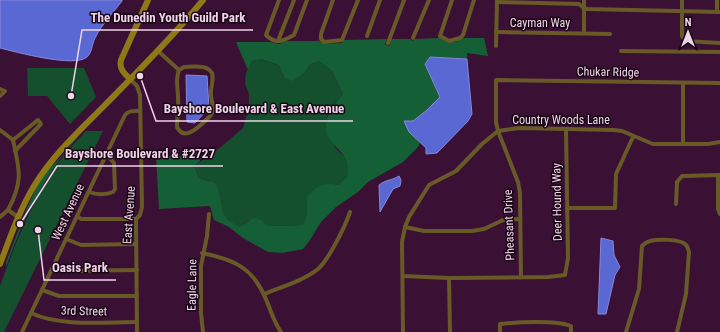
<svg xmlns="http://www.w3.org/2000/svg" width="720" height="332" viewBox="0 0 720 332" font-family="'Roboto Condensed',sans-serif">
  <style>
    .green { fill: #144f2e }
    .forest { fill: #145f36 }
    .water { fill: #5a68d3; stroke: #8788da }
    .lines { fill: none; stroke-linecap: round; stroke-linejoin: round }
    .street { stroke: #685a26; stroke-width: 4 }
    .secondary { stroke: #8f7816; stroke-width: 6 }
    .labels { text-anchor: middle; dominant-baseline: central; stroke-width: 3; stroke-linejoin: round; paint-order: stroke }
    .street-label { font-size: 12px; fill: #f0d4e9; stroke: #180615 }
    .leader { fill: none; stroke: #f0d4e9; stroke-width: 1.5 }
    .callout-dot { fill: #f0d4e9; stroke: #180615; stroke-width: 1.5 }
    .callout-label { font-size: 13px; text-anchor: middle; font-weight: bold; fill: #f0d4e9; stroke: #180615; stroke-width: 3; stroke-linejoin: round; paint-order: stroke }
  </style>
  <rect width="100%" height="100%" fill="#3b1035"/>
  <g class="green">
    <polygon points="260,59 279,65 284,77 304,73 311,64 319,61 332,71 343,94 334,104 327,116 325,127 336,149 345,157 348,168 347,177 340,183 340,185 331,184 307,196 307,213 303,225 275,226 266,225 262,220 247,222 240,228 228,220 223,212 221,204 210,181 199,178 194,166 221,147 243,128 249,108 249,94 245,84 246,73 252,61"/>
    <polygon points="27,68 84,68 96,97 70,124 47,96 28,96"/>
    <polygon points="86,131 103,131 4,332 0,332 0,286 16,243 28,216 50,175 66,152"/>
  </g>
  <g class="forest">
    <path d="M 440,38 C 448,43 455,44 463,38 L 484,38 L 488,56 L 467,53 L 467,59 L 430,57 L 425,64 L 440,97 L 427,110 L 413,121 L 405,121 L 409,132 L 420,143 L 418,147 L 403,162 L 368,182 L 358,192 L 336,207 L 321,222 L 310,240 L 303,249 L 282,253 L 268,252 L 243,238 L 229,227 L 214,220 L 210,206 L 159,209 L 156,156 L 183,156 L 197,153 L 200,161 L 194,166 L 199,178 L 215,183 L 219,192 L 223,212 L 228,220 L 240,227 L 254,218 L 262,220 L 266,225 L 275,226 L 303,225 L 307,213 L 307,196 C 318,185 324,182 340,185 L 340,183 L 347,177 C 348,171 348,162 344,156 C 340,150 334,146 330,140 C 318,124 332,106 343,94 L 332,71 L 319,61 L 311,64 L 304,73 L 292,81 L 284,77 L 279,65 L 261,59 L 252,61 L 248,70 L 236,42 L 270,42 L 279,44 L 286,41 L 319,41 L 324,44 L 342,43 L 344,40 L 387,39 L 385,44 L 389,46 L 391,39 L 410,39 L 413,41 L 414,39 Z"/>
    <path d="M 76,137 L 78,137 C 43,176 24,218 6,267 L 6,262 L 27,208 L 38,184 L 44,174 L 61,157 Z"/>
  </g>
  <g class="water">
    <path d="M 0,0 L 122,0 L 122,1 C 113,13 102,24 95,38 C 92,44 92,53 87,57 C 75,68 16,52 0,48 Z"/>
    <polygon points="430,57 467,59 472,114 468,121 437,153 426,154 426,148 409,132 404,121 413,121 427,110 440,97 425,64"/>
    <polygon points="186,75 207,76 209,108 195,123 187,122"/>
    <path d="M 399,176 L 401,180 L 400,186 L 393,189 L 380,212 L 379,185 C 385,180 393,180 399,176 Z"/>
    <polygon points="601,238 613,241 614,255 620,267 615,275 606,314 598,314"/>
  </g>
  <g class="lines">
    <g class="street">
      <path d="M 279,0 L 266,35 C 276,45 283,41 294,35 L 307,0"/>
      <polyline points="333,0 321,34 321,39 324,42 342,40 358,0"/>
      <polyline points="452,0 440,36 449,41 460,38 463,35 474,0"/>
      <polyline points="682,0 682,36 685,41 720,43"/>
      <polyline points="717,0 717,12"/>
      <polyline points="497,2 579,4 584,8 587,9 720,12"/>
      <polyline points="496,32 610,34"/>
      <polyline points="584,33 584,0"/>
      <polyline points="367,36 380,0"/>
      <polyline points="413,38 429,0"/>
      <polyline points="278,41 294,0"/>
      <polyline points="388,43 404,0"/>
      <polyline points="496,46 497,0"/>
      <polyline points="158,51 179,70"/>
      <polyline points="621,51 720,52"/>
      <path d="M 184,67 C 190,67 202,65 208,69 C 210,70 211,72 212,73 C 214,79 211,86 211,92 C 210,99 215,106 212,113 C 210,117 207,119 204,122 C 196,129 184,141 177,127 C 177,117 179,108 178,98 C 178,88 175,80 179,70 Z"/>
      <polyline points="130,79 137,86 140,95 142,207 140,215 136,219 137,332"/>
      <polyline points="0,89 5,91 0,96"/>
      <path d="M 0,130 L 13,140 C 20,171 23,182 8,210"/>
      <polyline points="13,140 38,120 41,124 15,151"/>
      <polyline points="683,144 683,83"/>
      <polyline points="718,176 718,209 720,214"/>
      <path d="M 89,192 C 96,195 106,195 113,192 L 115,189 L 114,163 L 106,154"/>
      <polyline points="676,204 677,182 682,176 720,175"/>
      <polyline points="567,208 615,208 616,174 633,137"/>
      <polyline points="77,216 81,219 136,219"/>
      <polyline points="0,217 8,210 18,217"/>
      <polyline points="405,227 424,231 472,231 484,229 503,220 520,219"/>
      <polyline points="66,239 81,245 136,244"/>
      <path d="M 202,253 C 231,259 251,266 264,295 C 270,307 273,321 281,332"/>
      <polyline points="54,267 59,269 67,271 137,270"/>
      <polyline points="403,276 449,278 548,277 565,275 568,258 566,130"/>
      <polyline points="521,277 520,193 518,182 498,131 496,122 496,80 720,83"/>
      <polyline points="449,278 450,332"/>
      <polyline points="42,290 59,296 137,296"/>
      <path d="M 264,294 C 281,287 303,281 318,269 C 329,259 345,227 350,212"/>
      <path d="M 31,313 C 61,327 104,322 137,322"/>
      <path d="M 22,332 L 125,115 C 129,110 134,111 140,111"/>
      <polyline points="203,332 201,313 201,266 207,236 209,214"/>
      <polyline points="403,332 402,242 405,227 409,217 429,185 456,171 482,144 498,131 519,128 614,130 622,131 653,144 708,144 720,142"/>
      <path d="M 500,332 L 500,324 C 517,322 556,320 571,326 L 571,332"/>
      <path d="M 626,332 L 639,289 L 642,246 C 644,244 646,242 650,241 C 657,239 679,239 685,244 C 688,246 688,249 689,252 L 686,294 L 677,332"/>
    </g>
    <g class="secondary">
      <path d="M 130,79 C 124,73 119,69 121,60 L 148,0"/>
      <path d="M 0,264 C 10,238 19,211 34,186 C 53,155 78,132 103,107 C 137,72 172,38 203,0"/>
    </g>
  </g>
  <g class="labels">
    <g class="street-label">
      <text x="540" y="23">Cayman Way</text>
      <text transform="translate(608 72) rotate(1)">Chukar Ridge</text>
      <text x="561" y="120">Country Woods Lane</text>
      <text transform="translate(557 202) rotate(-91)">Deer Hound Way</text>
      <text transform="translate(68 212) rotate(-65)">West Avenue</text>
      <text transform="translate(129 215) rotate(-86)">East Avenue</text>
      <text transform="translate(509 225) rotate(-92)">Pheasant Drive</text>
      <text transform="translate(192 285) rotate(-89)">Eagle Lane</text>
      <text transform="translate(84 311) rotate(1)">3rd Street</text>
    </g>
  </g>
  <path class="leader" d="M71 96L82 30H253M140 76L156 121H353M20 224L57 166H223M38 230L44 280H116"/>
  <g class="callout-dot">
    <circle cx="71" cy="96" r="4"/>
    <circle cx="140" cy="76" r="4"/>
    <circle cx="20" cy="224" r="4"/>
    <circle cx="38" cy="230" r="4"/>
  </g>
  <g class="callout-label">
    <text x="168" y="22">The Dunedin Youth Guild Park</text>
    <text x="254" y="113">Bayshore Boulevard &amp; East Avenue</text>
    <text x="140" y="158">Bayshore Boulevard &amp; #2727</text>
    <text x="80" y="272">Oasis Park</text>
  </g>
  <g transform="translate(688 32)" stroke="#180615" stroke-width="3" paint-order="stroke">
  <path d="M0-3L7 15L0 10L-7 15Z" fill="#f0d4e9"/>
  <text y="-6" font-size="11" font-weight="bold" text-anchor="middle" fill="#f0d4e9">N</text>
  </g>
</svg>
